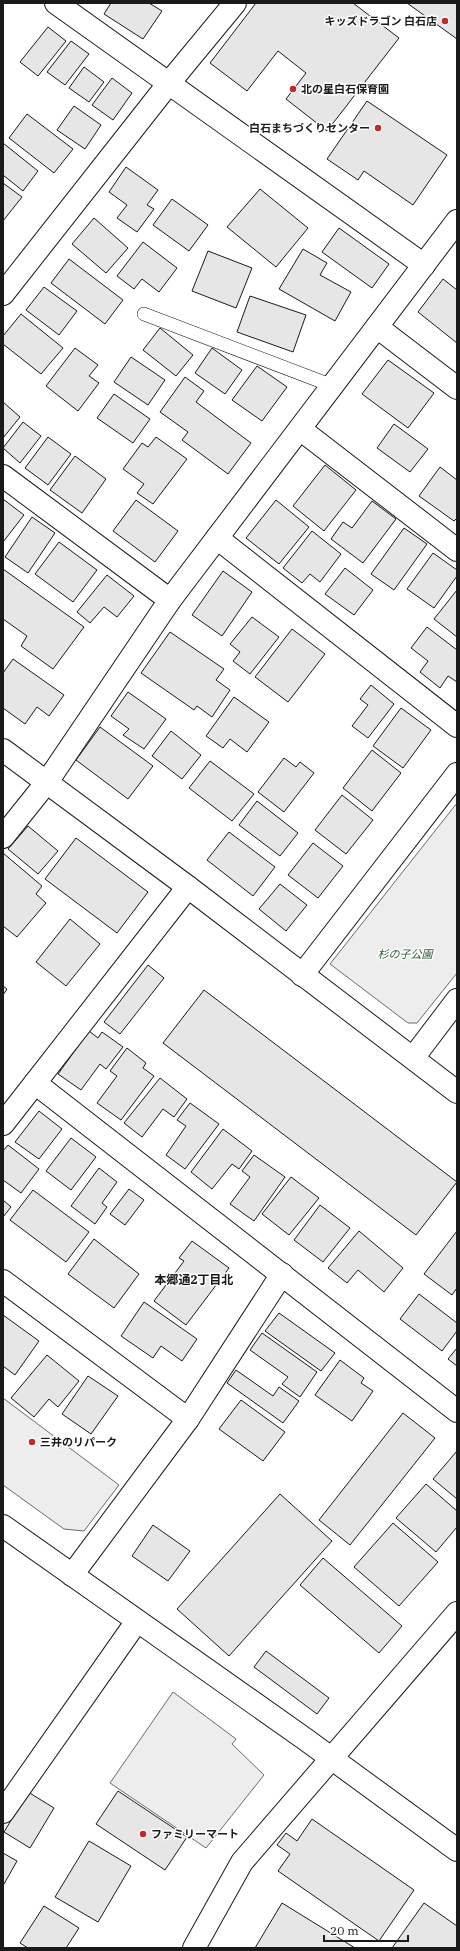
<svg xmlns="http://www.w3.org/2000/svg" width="460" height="1951" viewBox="0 0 460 1951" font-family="'IBM Plex Serif','Noto Sans JP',serif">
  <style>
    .built { fill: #ededed; stroke: #6a6a6a }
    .building { fill: #e6e6e6; stroke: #1a1a1a }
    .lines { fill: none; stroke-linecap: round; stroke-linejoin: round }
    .service-casing { stroke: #1a1a1a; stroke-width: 14 }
    .minor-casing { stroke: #1a1a1a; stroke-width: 24 }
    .tertiary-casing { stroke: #1a1a1a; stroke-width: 24 }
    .service { stroke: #fff; stroke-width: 13 }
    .minor { stroke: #fff; stroke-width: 22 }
    .tertiary { stroke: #fff; stroke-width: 22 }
    .poi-dot { fill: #c62828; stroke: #fff; stroke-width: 1.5 }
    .labels { text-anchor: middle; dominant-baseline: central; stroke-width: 3; stroke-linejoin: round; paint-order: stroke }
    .poi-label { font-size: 11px; font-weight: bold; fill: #1a1a1a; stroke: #fff; text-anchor: start }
    .park-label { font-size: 11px; font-style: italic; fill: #2b5a34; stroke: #fff }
    .neighbourhood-label { font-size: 12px; font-weight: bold; fill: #1a1a1a; stroke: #fff }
  </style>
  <rect width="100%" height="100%" fill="#fff"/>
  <g class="built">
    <polygon points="457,803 457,973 417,1023 408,1023 330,964"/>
    <polygon points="3,1398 119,1485 84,1531 64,1529 3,1485"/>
    <polygon points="173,1692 236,1739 232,1744 264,1775 206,1848 110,1783"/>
  </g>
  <g class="building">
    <polygon points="111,3 149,3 162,11 143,39 104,14"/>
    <polygon points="256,3 353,3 399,38 327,131 286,99 306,73 278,51 247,91 210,63"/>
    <polygon points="407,3 457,3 457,39"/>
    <polygon points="48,27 66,41 38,76 20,62"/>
    <polygon points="71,41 89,54 65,85 47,72"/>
    <polygon points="84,67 104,82 89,102 69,88"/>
    <polygon points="112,78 132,93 113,120 92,105"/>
    <polygon points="367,101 447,155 413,205 364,171 358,180 327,159"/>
    <polygon points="74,106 101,125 85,149 57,130"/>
    <polygon points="27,114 73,149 54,173 9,138"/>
    <polygon points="3,143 38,171 23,191 3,175"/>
    <polygon points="126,167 158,190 147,205 154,209 137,232 117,218 127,205 109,192"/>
    <polygon points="3,183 22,197 3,221"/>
    <polygon points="260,189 308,228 276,267 227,227"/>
    <polygon points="172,199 208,225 189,251 153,225"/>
    <polygon points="94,218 128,248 106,273 72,244"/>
    <polygon points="339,228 389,264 372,288 322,252"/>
    <polygon points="143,242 177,268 159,292 142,279 134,289 117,276"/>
    <polygon points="303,249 327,263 320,275 351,292 335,321 279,289"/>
    <polygon points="208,251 252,268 236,308 192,291"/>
    <polygon points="69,259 123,300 105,324 51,283"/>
    <polygon points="443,279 457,290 457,343 418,312"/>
    <polygon points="44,287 77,311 59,335 26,310"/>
    <polygon points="250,296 306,315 293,352 237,332"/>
    <polygon points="21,314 63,348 41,374 3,344 3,336"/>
    <polygon points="160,328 193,355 176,376 143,350"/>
    <polygon points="75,348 98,365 89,376 99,383 78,411 46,386"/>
    <polygon points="212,348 242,370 225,394 195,373"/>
    <polygon points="131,357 165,380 148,405 114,382"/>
    <polygon points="388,360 434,393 408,428 362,394"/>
    <polygon points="257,366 287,387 262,421 232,400"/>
    <polygon points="185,377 204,391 196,402 251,443 228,474 182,440 188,432 160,412"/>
    <polygon points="114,394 150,419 133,443 97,418"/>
    <polygon points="3,402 20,417 3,438"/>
    <polygon points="23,422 41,436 20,463 3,448"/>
    <polygon points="394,424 428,449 410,472 377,448"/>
    <polygon points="48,437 71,454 48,485 25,468"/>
    <polygon points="156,437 187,459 153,504 137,493 144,484 123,469 142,443 148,447"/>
    <polygon points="75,456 106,479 82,513 50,490"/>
    <polygon points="325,465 356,490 324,531 293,506"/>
    <polygon points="440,467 457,480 457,518 454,521 419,496"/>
    <polygon points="3,499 24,515 3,542"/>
    <polygon points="136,500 178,531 155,562 113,531"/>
    <polygon points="276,500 309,527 279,564 246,538"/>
    <polygon points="372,501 396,519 363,563 331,539 343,522 352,528"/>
    <polygon points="32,517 55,533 28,573 5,557"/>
    <polygon points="404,528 427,544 394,590 371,574"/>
    <polygon points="312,531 341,554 320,582 310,574 302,583 283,568"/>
    <polygon points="59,542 97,570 73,602 35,574"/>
    <polygon points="433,553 457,570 457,576 434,608 407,589"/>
    <polygon points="345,568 373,590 354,615 325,594"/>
    <polygon points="3,569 84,627 53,669 21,646 27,636 3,619"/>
    <polygon points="223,571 252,592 222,636 192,615"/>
    <polygon points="107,575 134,596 117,617 104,607 90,623 77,612"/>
    <polygon points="457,590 457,637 434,619"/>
    <polygon points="252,617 279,637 250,674 233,661 240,652 230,644"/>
    <polygon points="427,627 457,650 457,682 448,676 440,688 420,672 428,661 411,648"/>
    <polygon points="292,629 325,654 288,702 255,677"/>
    <polygon points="170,632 224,669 216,680 230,690 212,717 197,706 194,710 141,673"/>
    <polygon points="13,659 64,695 49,716 37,707 25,724 3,708 3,673"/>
    <polygon points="371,685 394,704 368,738 352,726 368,705 360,699"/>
    <polygon points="128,692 166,719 144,749 123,735 129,729 111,716"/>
    <polygon points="234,697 269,722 247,752 230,739 223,748 206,736"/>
    <polygon points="401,708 431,730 403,768 373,746"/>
    <polygon points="100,727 153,766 128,799 76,760"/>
    <polygon points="171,731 201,755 182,779 152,756"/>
    <polygon points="372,750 401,773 372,811 343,788"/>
    <polygon points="284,758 296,767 300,762 314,773 284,812 258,792"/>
    <polygon points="210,761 254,794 232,821 189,788"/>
    <polygon points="342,795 373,820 346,854 315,830"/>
    <polygon points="257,801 298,833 280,856 239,825"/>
    <polygon points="28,826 58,851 38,874 8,849"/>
    <polygon points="229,832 275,867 253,896 207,860"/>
    <polygon points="76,838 148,892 117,933 45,879"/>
    <polygon points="313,843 343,866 318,898 288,875"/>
    <polygon points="3,853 42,886 36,894 46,903 17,937 3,926"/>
    <polygon points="280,884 307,905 286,931 259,909"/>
    <polygon points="70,919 100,944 66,986 36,962"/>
    <polygon points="148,965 164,978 120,1034 104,1022"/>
    <polygon points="3,986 7,989 3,995"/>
    <polygon points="204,990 457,1182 416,1235 163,1043"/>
    <polygon points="89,1031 98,1038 102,1032 123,1047 106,1069 100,1064 81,1090 58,1074"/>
    <polygon points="127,1048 146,1063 143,1068 154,1076 121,1120 97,1103 117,1076 110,1071"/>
    <polygon points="160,1078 187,1099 174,1117 163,1109 142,1137 124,1123"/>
    <polygon points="190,1103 219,1124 185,1169 166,1155 186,1126 177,1120"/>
    <polygon points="39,1111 62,1129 39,1159 15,1142"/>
    <polygon points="223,1129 252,1151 239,1169 232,1164 212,1189 191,1172"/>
    <polygon points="71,1138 96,1157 71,1190 46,1171"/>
    <polygon points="8,1145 39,1169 21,1193 3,1180 3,1151"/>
    <polygon points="254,1155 285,1177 254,1221 230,1204 250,1177 242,1171"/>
    <polygon points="99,1168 117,1182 102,1203 107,1207 95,1224 71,1206"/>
    <polygon points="291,1177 319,1198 289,1235 262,1214"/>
    <polygon points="129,1189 144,1200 125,1225 110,1214"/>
    <polygon points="33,1190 89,1232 66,1262 10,1220"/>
    <polygon points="3,1200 11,1207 3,1217"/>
    <polygon points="320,1205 350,1228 323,1262 294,1240"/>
    <polygon points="359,1231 403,1268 384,1292 358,1270 347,1283 328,1268"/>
    <polygon points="457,1231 457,1288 452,1295 424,1274"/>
    <polygon points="94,1239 139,1274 114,1308 68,1274"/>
    <polygon points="192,1241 229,1268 186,1325 154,1301 184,1261 179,1258"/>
    <polygon points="419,1294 457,1323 457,1331 442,1351 400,1319"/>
    <polygon points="144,1302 197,1339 182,1361 161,1346 153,1358 121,1336"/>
    <polygon points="279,1313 335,1353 321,1371 265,1331"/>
    <polygon points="3,1315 39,1341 15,1375 3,1366"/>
    <polygon points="262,1333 317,1372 300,1397 282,1384 288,1377 250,1350"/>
    <polygon points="457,1348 457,1366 448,1359"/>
    <polygon points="47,1355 79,1381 58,1407 49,1399 34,1417 11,1398"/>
    <polygon points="340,1360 364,1378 361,1383 373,1391 352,1421 315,1395"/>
    <polygon points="236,1370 273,1396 279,1387 299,1401 283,1423 227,1383"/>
    <polygon points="88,1376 118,1396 91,1434 62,1414"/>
    <polygon points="241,1400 285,1432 263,1461 219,1429"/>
    <polygon points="403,1413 435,1438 350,1545 319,1520"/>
    <polygon points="457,1451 457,1499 433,1479"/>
    <polygon points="426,1484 457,1511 457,1527 436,1552 396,1518"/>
    <polygon points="280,1494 332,1541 229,1656 177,1609"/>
    <polygon points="393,1523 438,1562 399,1606 354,1567"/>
    <polygon points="153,1525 190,1551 168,1581 132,1556"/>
    <polygon points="323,1558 402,1626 379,1653 300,1585"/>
    <polygon points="266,1651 329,1698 317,1714 254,1667"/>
    <polygon points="118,1791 187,1837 165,1870 96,1824"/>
    <polygon points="28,1792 54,1808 30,1848 4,1832"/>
    <polygon points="312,1819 414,1890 379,1941 278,1871 290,1854 277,1845 286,1833 297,1841"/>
    <polygon points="89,1841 131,1866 98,1922 55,1897"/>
    <polygon points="3,1853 17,1861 4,1884 3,1884"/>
    <polygon points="282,1903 355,1948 255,1948"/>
    <polygon points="424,1903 457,1926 457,1948 392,1948"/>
    <polygon points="44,1906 79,1928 66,1948 28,1948 20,1943"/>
  </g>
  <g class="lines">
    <defs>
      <polyline id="service" points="144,314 333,386"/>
      <g id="minor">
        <polyline points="56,3 424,265"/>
        <polyline points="3,294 169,83 235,3"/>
        <polyline points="377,327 457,388"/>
        <polyline points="300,429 457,550"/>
        <polyline points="3,476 170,600"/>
        <polyline points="217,538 457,726"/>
        <polyline points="3,750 188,887 457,1092"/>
        <polyline points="302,975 457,774"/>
        <polyline points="413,1058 457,1000"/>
        <polyline points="35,1083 457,1411"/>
        <polyline points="3,1124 188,887"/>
        <polyline points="3,1281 188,1419"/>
        <polyline points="72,1575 188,1419 282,1274"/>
        <polyline points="3,1812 137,1621"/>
      </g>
      <g id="tertiary">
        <polyline points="3,837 47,782 170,600 457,221"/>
        <polyline points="3,1526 305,1739 457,1850"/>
        <polyline points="194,1948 242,1862 457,1613"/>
      </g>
    </defs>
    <use href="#service" class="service-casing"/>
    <use href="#minor" class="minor-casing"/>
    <use href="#tertiary" class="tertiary-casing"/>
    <use href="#service" class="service"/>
    <use href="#minor" class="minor"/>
    <use href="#tertiary" class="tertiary"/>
  </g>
  <g class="poi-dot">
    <circle cx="445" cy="21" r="4"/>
    <circle cx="293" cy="89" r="4"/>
    <circle cx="378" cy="128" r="4"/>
    <circle cx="32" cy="1442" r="4"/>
    <circle cx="143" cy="1834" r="4"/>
  </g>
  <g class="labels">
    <g class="poi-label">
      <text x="437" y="21" text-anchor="end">キッズドラゴン 白石店</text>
      <text x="301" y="89">北の星白石保育園</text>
      <text x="370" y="128" text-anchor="end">白石まちづくりセンター</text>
      <text x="40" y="1442">三井のリパーク</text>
      <text x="151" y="1834">ファミリーマート</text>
    </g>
    <g class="park-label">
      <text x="405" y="954">杉の子公園</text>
    </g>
    <g class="neighbourhood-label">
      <text x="194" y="1279">本郷通2丁目北</text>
    </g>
  </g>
  <rect width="460" height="1951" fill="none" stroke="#1a1a1a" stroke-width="8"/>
  <path d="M324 1935v6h84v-6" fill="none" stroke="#1a1a1a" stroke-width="2"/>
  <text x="330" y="1935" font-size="12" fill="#1a1a1a" stroke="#ffffff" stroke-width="3" paint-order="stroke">20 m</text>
</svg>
